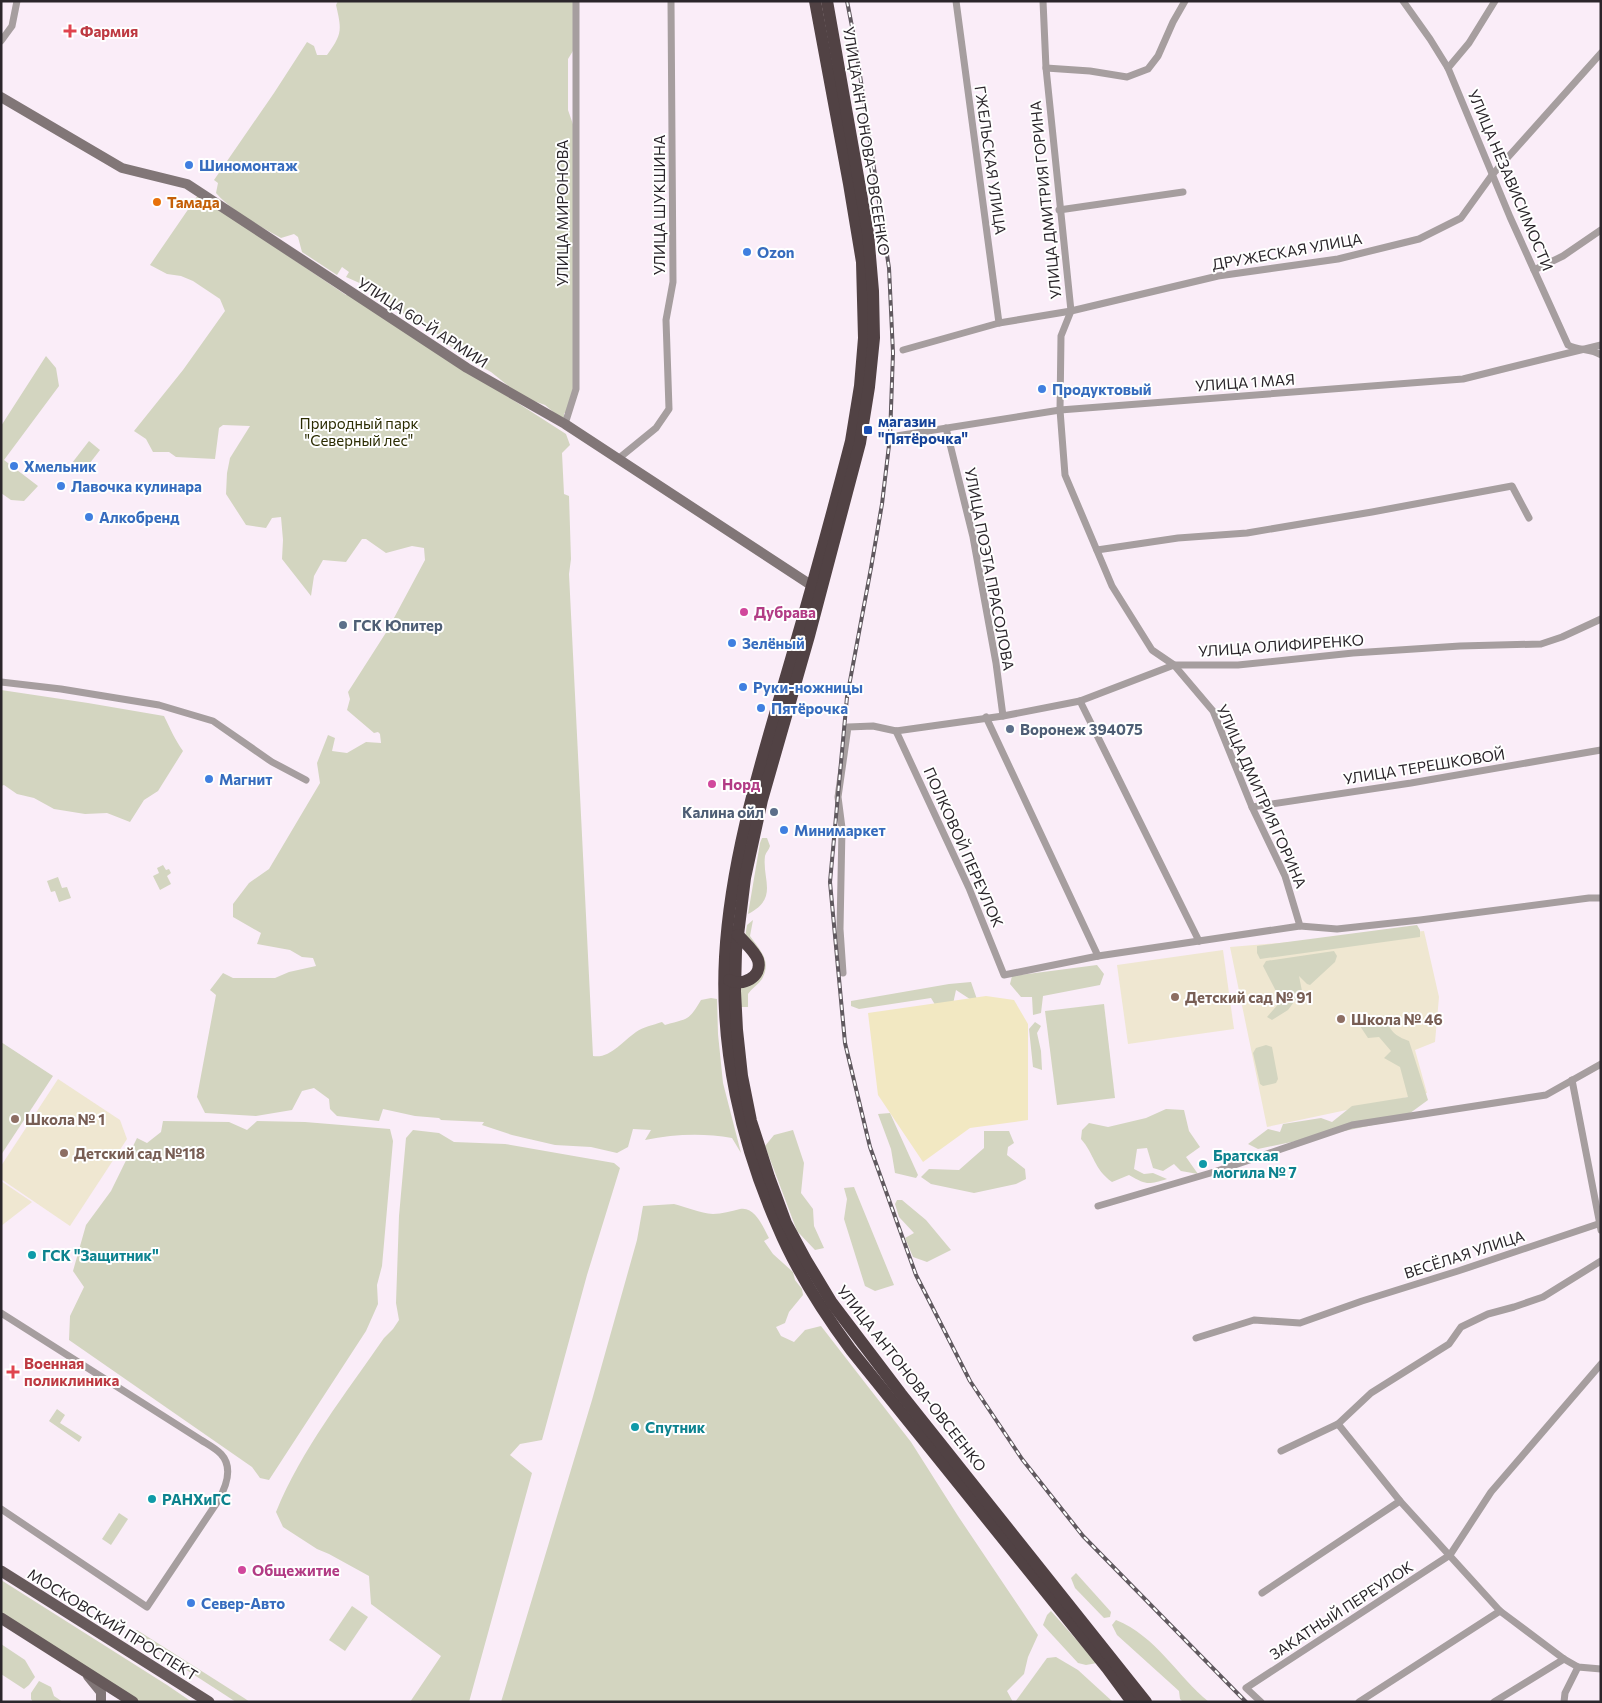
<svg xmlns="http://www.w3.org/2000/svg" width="1602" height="1703" viewBox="0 0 1602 1703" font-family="Commissioner,sans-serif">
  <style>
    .education { fill: #efe7d1 }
    .green { fill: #d3d5c0 }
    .sand { fill: #f2e8c2 }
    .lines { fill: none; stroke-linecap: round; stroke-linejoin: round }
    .street { stroke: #a69e9f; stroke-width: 7 }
    .secondary { stroke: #817677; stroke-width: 10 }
    .primary { stroke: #675a5b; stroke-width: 11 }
    .highway { stroke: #514244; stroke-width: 12 }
    .rail-casing { stroke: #60595f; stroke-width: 4 }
    .rail { stroke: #fff; stroke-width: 2; stroke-dasharray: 5.5; stroke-linecap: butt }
    .health-dot { fill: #e0444e; stroke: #fff; stroke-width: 2 }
    .shop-dot { fill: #3f7fe0; stroke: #fff; stroke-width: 2 }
    .food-dot { fill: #e8710a; stroke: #fff; stroke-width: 2 }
    .transit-dot { fill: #1a4fb4; stroke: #fff; stroke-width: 2 }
    .hotel-dot { fill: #d1479c; stroke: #fff; stroke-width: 2 }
    .service-dot { fill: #5c6f8a; stroke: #fff; stroke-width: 2 }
    .education-dot { fill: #8d6e63; stroke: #fff; stroke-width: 2 }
    .culture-dot { fill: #0f9aa8; stroke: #fff; stroke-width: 2 }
    .labels { text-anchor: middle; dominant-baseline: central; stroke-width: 4; stroke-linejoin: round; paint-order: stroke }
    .health-label { font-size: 15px; font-weight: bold; fill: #be3a42; stroke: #fff; text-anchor: start }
    .street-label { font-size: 15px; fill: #2b262b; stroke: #fff }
    .shop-label { font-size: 15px; font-weight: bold; fill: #366cbe; stroke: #fff; text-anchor: start }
    .food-label { font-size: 15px; font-weight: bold; fill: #c56008; stroke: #fff; text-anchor: start }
    .transit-label { font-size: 15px; font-weight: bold; fill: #164399; stroke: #fff; text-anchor: start }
    .park-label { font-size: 15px; fill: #2b2c02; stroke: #fff }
    .hotel-label { font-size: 15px; font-weight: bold; fill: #b23c85; stroke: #fff; text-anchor: start }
    .service-label { font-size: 15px; font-weight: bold; fill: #4e5e75; stroke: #fff; text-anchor: start }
    .education-label { font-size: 15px; font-weight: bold; fill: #785e54; stroke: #fff; text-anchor: start }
    .culture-label { font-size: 15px; font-weight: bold; fill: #0d838f; stroke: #fff; text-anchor: start }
  </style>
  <rect width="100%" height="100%" fill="#faedf8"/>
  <g class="education">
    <polygon points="1424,931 1439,997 1435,1042 1415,1050 1427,1093 1267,1127 1230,947"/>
    <polygon points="1223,950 1234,1029 1128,1044 1117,965"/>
    <polygon points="58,1079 120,1120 127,1139 70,1226 1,1179 1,1166"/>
    <polygon points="1,1181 32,1202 1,1226"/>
  </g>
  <g class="green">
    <path d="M 338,1 L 576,1 L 576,46 L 568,59 L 568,110 L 576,133 L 576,389 L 570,412 L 564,413 L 564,418 L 557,415 L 545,405 L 522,397 L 491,372 L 459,354 L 435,332 L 414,321 L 400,311 L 386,304 L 364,285 L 346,277 L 349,272 L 342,267 L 337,275 L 302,252 L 298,237 L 294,234 L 281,238 C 258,225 234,213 216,193 L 218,183 L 214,180 L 274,93 L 307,42 L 314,46 L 317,55 L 327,55 C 342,34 342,31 336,5 Z"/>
    <path d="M 198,195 L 346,295 L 348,294 L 566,434 L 570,445 L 562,453 L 564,494 L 569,496 L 571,559 L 569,574 L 593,1056 C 610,1059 623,1041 636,1032 C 643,1027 653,1025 662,1022 L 665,1025 C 688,1018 688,1022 701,1000 L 711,998 L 717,999 L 718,1034 L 723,1083 L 741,1153 L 732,1138 C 703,1133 675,1134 645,1140 L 651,1130 L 633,1129 L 628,1147 L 617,1153 L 591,1147 L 555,1145 L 512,1135 L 482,1125 L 484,1122 L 441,1120 L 439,1118 L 415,1116 L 383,1109 L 379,1121 L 337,1116 L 330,1109 L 329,1099 L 314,1088 L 302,1091 L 292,1110 L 256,1116 L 205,1113 L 197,1097 L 216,995 L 210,990 L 223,973 L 233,978 L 275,978 L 289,972 L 316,966 L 313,958 L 302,957 L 290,950 L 257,944 L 261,933 L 233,917 L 233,904 L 249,883 L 269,869 L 320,783 L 317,763 L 328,735 L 335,738 L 332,751 L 347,753 L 366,742 L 381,743 L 380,734 L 378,732 L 374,733 L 347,710 L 350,699 L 348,692 L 387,631 L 425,560 L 424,548 L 412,546 L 386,553 L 366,539 L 362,539 L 346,562 L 323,560 L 314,576 L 311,596 L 282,559 L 283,540 L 281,517 L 272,518 L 266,528 L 246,525 L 226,494 L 227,473 L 230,458 L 250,426 L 223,425 L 219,428 L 215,459 L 176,457 L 169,452 L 153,452 L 146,439 L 134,431 L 183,370 L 225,311 L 220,299 L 193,281 L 181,276 L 167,274 L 150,265 Z"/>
    <polygon points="46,356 56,368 59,386 4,460 38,486 24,501 11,500 1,493 1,426"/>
    <polygon points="89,441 100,450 83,472 72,463"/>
    <path d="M 1,690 L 88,703 L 164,716 C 170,728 175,740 183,751 L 158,791 L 144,800 L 130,822 L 107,813 L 85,814 L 54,809 L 34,798 L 17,794 L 4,785 L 1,786 Z"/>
    <path d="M 762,838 L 767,838 L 770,846 C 769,850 766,852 765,856 C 762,880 779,898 748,914 L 760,843 Z"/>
    <polygon points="163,865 166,870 169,869 171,873 167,876 171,884 160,890 153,876 159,873 157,868"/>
    <polygon points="58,877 62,888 67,887 71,898 59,902 55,891 51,892 47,881"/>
    <path d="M 753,920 L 750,936 C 760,950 772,961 762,979 C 758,985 752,988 748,994 L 748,1007 L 741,1007 L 741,987 L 760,975 L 745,937 L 747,925 Z"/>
    <polygon points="1417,925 1420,930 1420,937 1260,959 1257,953 1257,946"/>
    <polygon points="1334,951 1337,956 1335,962 1310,985 1307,984 1299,976 1302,991 1288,1010 1272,1020 1267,1017 1281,1001 1263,966 1266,961"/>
    <polygon points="1097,965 1104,974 1100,985 1043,996 1041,1013 1033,1015 1032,997 1021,997 1010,984 1012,976"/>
    <polygon points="971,982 979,1005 956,990 953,1004 937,1008 931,998 859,1009 851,1006 851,1001 949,984"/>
    <polygon points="1104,1004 1115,1098 1057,1105 1045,1011"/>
    <path d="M 1376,1015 L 1385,1017 C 1390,1031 1395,1036 1409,1041 L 1428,1100 L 1402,1119 L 1258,1149 L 1248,1144 L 1268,1129 L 1280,1132 L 1283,1124 L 1321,1118 L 1332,1122 L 1352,1106 L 1408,1097 L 1400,1067 L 1384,1058 L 1391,1051 L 1379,1037 L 1368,1038 L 1360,1026 Z"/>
    <polygon points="1035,1022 1041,1026 1037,1033 1041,1051 1042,1070 1033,1067 1029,1029"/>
    <polygon points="1,1042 53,1076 1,1155"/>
    <polygon points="1266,1045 1272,1047 1278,1079 1276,1083 1263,1086 1260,1084 1253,1053 1256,1048"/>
    <path d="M 1166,1109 L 1184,1110 L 1189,1131 L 1200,1147 L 1186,1157 L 1198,1174 L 1181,1171 L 1174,1164 L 1163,1171 L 1153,1168 L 1147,1148 L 1137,1149 L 1134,1169 L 1144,1174 L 1153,1173 L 1167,1179 C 1147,1185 1147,1185 1129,1175 L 1112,1182 C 1093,1168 1095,1155 1081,1139 L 1082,1130 L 1089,1123 L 1108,1127 L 1146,1118 Z"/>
    <polygon points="890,1113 918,1175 916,1178 895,1173 891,1149 878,1114"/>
    <polygon points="163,1121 229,1122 247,1130 257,1121 305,1122 390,1129 393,1141 382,1266 377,1285 378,1304 366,1331 269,1480 260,1478 252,1467 69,1340 70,1316 84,1287 73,1271 86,1225 111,1191 137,1138 147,1143 161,1132"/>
    <path d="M 413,1130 L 439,1133 L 454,1142 L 505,1144 L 614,1163 L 620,1168 L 587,1275 L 542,1440 L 520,1444 L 510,1455 L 532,1473 L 469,1702 L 410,1702 L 441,1656 L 371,1604 L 369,1576 L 329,1554 L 317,1549 L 283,1527 L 276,1512 C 301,1450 346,1393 384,1338 L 393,1329 L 399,1320 L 396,1303 L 399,1216 L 406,1138 Z"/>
    <polygon points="793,1130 804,1163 801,1193 813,1209 814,1226 824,1248 815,1250 797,1231 765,1146 774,1135"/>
    <polygon points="984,1131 1009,1131 1014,1143 1008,1147 1007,1155 1025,1169 1026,1179 1016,1184 974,1193 931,1184 921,1177 929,1169 959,1170 984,1148"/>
    <polygon points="854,1187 894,1285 875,1291 865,1286 844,1219 847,1199 844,1188"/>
    <polygon points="897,1200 902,1200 926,1220 951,1250 927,1262 913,1257 905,1238 914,1233 899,1217 895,1204"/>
    <path d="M 674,1204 C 686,1207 700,1213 713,1214 C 722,1214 731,1211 740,1209 C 755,1206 763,1227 769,1238 L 764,1241 L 773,1254 L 793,1272 L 795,1280 L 802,1289 L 803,1295 L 789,1312 L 785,1323 L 776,1327 L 781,1336 L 794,1342 L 805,1330 L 821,1326 L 911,1442 L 958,1516 L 1038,1635 L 1028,1657 L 1024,1674 L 1007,1691 L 1013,1702 L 501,1702 L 592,1400 L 637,1240 L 643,1206 Z"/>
    <polygon points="57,1409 65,1415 60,1423 82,1437 79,1442 49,1421"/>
    <polygon points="119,1513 128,1519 111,1545 102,1539"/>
    <polygon points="1076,1573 1111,1612 1110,1617 1104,1618 1075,1588 1071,1578"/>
    <polygon points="1,1580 167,1685 192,1702 139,1702 1,1612"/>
    <polygon points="352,1606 368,1617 345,1651 329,1640"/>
    <polygon points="1051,1611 1097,1663 1086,1665 1078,1663 1043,1625 1047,1615"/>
    <path d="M 1116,1620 C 1156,1636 1177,1676 1209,1702 L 1183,1702 L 1180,1699 L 1179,1691 L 1117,1635 L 1112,1625 Z"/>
    <polygon points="137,1630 244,1698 250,1702 236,1702 137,1638 131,1633"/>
    <polygon points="1,1644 25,1660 35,1677 29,1685 24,1689 1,1674"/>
    <polygon points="1056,1657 1078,1670 1113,1702 1015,1702 1047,1658"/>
    <polygon points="39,1681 51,1687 54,1696 63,1702 33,1702 31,1699 31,1693"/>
  </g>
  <polygon class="sand" points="986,996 1014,1000 1028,1024 1028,1120 970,1128 923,1162 878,1095 868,1013"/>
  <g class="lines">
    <g class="street">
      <polyline points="956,1 999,323"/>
      <polyline points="1043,1 1046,68 1071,311 1061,336 1060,410 1065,475 1112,586 1152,650 1174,665 1213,711 1252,807 1285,876 1300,926 1337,929 1420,920 1589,898 1601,898"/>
      <path d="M 1403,1 L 1430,39 L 1448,68 L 1510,217 L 1568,345 C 1579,351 1591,348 1601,355"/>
      <polyline points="1,41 12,26 17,1"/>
      <polyline points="1046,68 1090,71 1127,77 1148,69 1158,56 1173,22 1185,1"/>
      <polyline points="1448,68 1469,43 1495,1"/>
      <polyline points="1059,210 1183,192"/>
      <polyline points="1534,270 1563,256 1601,230"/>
      <polyline points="903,350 999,323 1071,311 1218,276 1338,259 1419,239 1461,218 1492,175 1601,53"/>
      <polyline points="565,424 576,389 576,1"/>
      <polyline points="946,428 973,537 996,663 1003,716"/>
      <polyline points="890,437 1060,410 1463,379 1601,345"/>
      <polyline points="618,459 656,428 669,409 666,320 673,282 671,1"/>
      <polyline points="1097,550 1178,538 1247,533 1372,512 1512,486 1529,518"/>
      <polyline points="1,682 61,689 159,705 213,721 272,762 306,780"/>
      <polyline points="1080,701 1199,941"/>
      <polyline points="986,717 1098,956"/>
      <polyline points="896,731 969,888 1004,975 1098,956 1300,926"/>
      <polyline points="1252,807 1411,783 1601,750"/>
      <polyline points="843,973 840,929 842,828 838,797 848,727 873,726 896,731 1003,716 1080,701 1174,665 1238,665 1353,653 1460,646 1541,644 1562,637 1601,619"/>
      <polyline points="1572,1080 1601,1230"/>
      <polyline points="1098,1206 1214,1172 1352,1125 1546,1095 1601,1064"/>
      <path d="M 1,1313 L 201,1440 C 207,1444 215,1448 221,1454 C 234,1468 226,1487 218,1501 L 147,1607 L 1,1509"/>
      <polyline points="1196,1338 1254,1320 1300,1323 1362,1301 1458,1271 1598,1224"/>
      <polyline points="1338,1424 1400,1501 1500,1611 1564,1659 1578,1667 1601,1669"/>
      <polyline points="1281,1451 1338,1424 1371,1393 1449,1344 1461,1327 1488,1314 1514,1307 1543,1297 1601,1261"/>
      <polyline points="1262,1593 1400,1501"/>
      <polyline points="1261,1702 1246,1688 1450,1555 1491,1492 1601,1364"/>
      <polyline points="1359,1702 1500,1611"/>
      <polyline points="1494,1702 1564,1659"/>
      <polyline points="1564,1702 1565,1693 1578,1667"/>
    </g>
    <g class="secondary">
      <polyline points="1,97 122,168 187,184 467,368 565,424 817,589"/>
      <polyline points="88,1676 101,1692 101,1702"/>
    </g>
    <g class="primary">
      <polyline points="1,1571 209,1702"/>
      <polyline points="1,1618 133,1702"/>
    </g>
    <g class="highway">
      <path d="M 815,1 L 849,184 L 862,262 L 864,338 L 860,386 L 851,441 C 833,511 814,580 794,649 C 765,750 731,851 725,957 C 720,1049 741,1143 778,1227 C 796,1270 823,1312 851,1350 L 1107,1668 L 1132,1702"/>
      <polyline points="827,1 868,233 873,291 874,338 869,387 860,443 809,636 762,800 745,878 736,951 735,991 737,1030 742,1076 751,1121 769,1177 786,1223 806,1260 832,1303 901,1394 1146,1702"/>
      <path d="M 729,980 C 742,987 763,977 758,960 C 755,951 744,942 738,935"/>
    </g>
    <defs>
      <polyline id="rail" points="847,1 855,42 889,268 893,353 890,437 882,504 871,568 847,697 830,882 845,1043 870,1147 916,1275 970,1381 1022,1459 1083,1536 1246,1702"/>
    </defs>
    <use href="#rail" class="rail-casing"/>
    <use href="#rail" class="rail"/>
  </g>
  <g class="health-dot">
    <path d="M67.5 23.5h5v5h5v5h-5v5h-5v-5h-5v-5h5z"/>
    <path d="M10.5 1364.5h5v5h5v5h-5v5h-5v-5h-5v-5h5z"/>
  </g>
  <g class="shop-dot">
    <circle cx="189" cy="165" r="5"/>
    <circle cx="747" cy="252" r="5"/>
    <circle cx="1042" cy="389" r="5"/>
    <circle cx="14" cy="466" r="5"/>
    <circle cx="61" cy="486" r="5"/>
    <circle cx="89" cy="517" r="5"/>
    <circle cx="732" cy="643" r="5"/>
    <circle cx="743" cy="687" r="5"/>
    <circle cx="761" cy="708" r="5"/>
    <circle cx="209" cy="779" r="5"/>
    <circle cx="784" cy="830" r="5"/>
    <circle cx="191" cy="1603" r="5"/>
  </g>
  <circle class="food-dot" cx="157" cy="202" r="5"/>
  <rect class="transit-dot" x="863" y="425" width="10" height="10" rx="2.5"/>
  <g class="hotel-dot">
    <circle cx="744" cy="612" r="5"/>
    <circle cx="712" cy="784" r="5"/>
    <circle cx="242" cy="1570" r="5"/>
  </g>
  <g class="service-dot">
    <circle cx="343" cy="625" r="5"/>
    <circle cx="1010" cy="729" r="5"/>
    <circle cx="774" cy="812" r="5"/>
  </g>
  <g class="education-dot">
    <circle cx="1175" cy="997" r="5"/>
    <circle cx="1341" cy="1019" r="5"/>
    <circle cx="15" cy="1119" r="5"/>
    <circle cx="64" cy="1153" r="5"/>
  </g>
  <g class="culture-dot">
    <circle cx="1203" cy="1164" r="5"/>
    <circle cx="32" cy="1255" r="5"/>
    <circle cx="635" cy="1427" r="5"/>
    <circle cx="152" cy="1499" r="5"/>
  </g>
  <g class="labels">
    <g class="health-label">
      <text x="80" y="31">Фармия</text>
      <text x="24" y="1363">Военная<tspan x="24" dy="17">поликлиника</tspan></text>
    </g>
    <g class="street-label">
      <text transform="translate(867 141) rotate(81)">УЛИЦА АНТОНОВА-ОВСЕЕНКО</text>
      <text transform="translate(991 160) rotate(82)">ГЖЕЛЬСКАЯ УЛИЦА</text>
      <text transform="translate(1511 180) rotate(67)">УЛИЦА НЕЗАВИСИМОСТИ</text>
      <text transform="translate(1045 200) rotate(-96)">УЛИЦА ДМИТРИЯ ГОРИНА</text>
      <text transform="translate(659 205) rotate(-90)">УЛИЦА ШУКШИНА</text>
      <text transform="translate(562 213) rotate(-90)">УЛИЦА МИРОНОВА</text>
      <text transform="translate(1287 251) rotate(-10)">ДРУЖЕСКАЯ УЛИЦА</text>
      <text transform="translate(423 322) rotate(33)">УЛИЦА 60-Й АРМИИ</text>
      <text transform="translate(1245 382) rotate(-4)">УЛИЦА 1 МАЯ</text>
      <text transform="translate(990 569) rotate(79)">УЛИЦА ПОЭТА ПРАСОЛОВА</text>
      <text transform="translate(1281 645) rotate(-4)">УЛИЦА ОЛИФИРЕНКО</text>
      <text transform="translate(1424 766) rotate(-9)">УЛИЦА ТЕРЕШКОВОЙ</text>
      <text transform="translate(1262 796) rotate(66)">УЛИЦА ДМИТРИЯ ГОРИНА</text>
      <text transform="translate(964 847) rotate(66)">ПОЛКОВОЙ ПЕРЕУЛОК</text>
      <text transform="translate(1464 1254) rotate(-18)">ВЕСЁЛАЯ УЛИЦА</text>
      <text transform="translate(912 1378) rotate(52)">УЛИЦА АНТОНОВА-ОВСЕЕНКО</text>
      <text transform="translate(1341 1610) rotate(-33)">ЗАКАТНЫЙ ПЕРЕУЛОК</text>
      <text transform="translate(113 1624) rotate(32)">МОСКОВСКИЙ ПРОСПЕКТ</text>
    </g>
    <g class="shop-label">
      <text x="199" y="165">Шиномонтаж</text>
      <text x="757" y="252">Ozon</text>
      <text x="1052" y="389">Продуктовый</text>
      <text x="24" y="466">Хмельник</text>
      <text x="71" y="486">Лавочка кулинара</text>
      <text x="99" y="517">Алкобренд</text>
      <text x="742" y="643">Зелёный</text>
      <text x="753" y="687">Руки-ножницы</text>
      <text x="771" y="708">Пятёрочка</text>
      <text x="219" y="779">Магнит</text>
      <text x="794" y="830">Минимаркет</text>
      <text x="201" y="1603">Север-Авто</text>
    </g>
    <g class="food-label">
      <text x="167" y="202">Тамада</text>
    </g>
    <g class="transit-label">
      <text x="878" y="421">магазин<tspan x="878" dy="17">"Пятёрочка"</tspan></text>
    </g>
    <g class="park-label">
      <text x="359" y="423">Природный парк<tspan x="359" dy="17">"Северный лес"</tspan></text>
    </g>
    <g class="hotel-label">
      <text x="754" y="612">Дубрава</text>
      <text x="722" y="784">Норд</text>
      <text x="252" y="1570">Общежитие</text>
    </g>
    <g class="service-label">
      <text x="353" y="625">ГСК Юпитер</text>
      <text x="1020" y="729">Воронеж 394075</text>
      <text x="764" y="812" text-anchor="end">Калина ойл</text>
    </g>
    <g class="education-label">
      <text x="1185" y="997">Детский сад № 91</text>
      <text x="1351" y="1019">Школа № 46</text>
      <text x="25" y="1119">Школа № 1</text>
      <text x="74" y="1153">Детский сад №118</text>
    </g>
    <g class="culture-label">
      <text x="1213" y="1155">Братская<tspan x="1213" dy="17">могила № 7</tspan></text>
      <text x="42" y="1255">ГСК "Защитник"</text>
      <text x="645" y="1427">Спутник</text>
      <text x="162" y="1499">РАНХиГС</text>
    </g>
  </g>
  <rect width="1602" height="1703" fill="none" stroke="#2b262b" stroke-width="5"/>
</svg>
